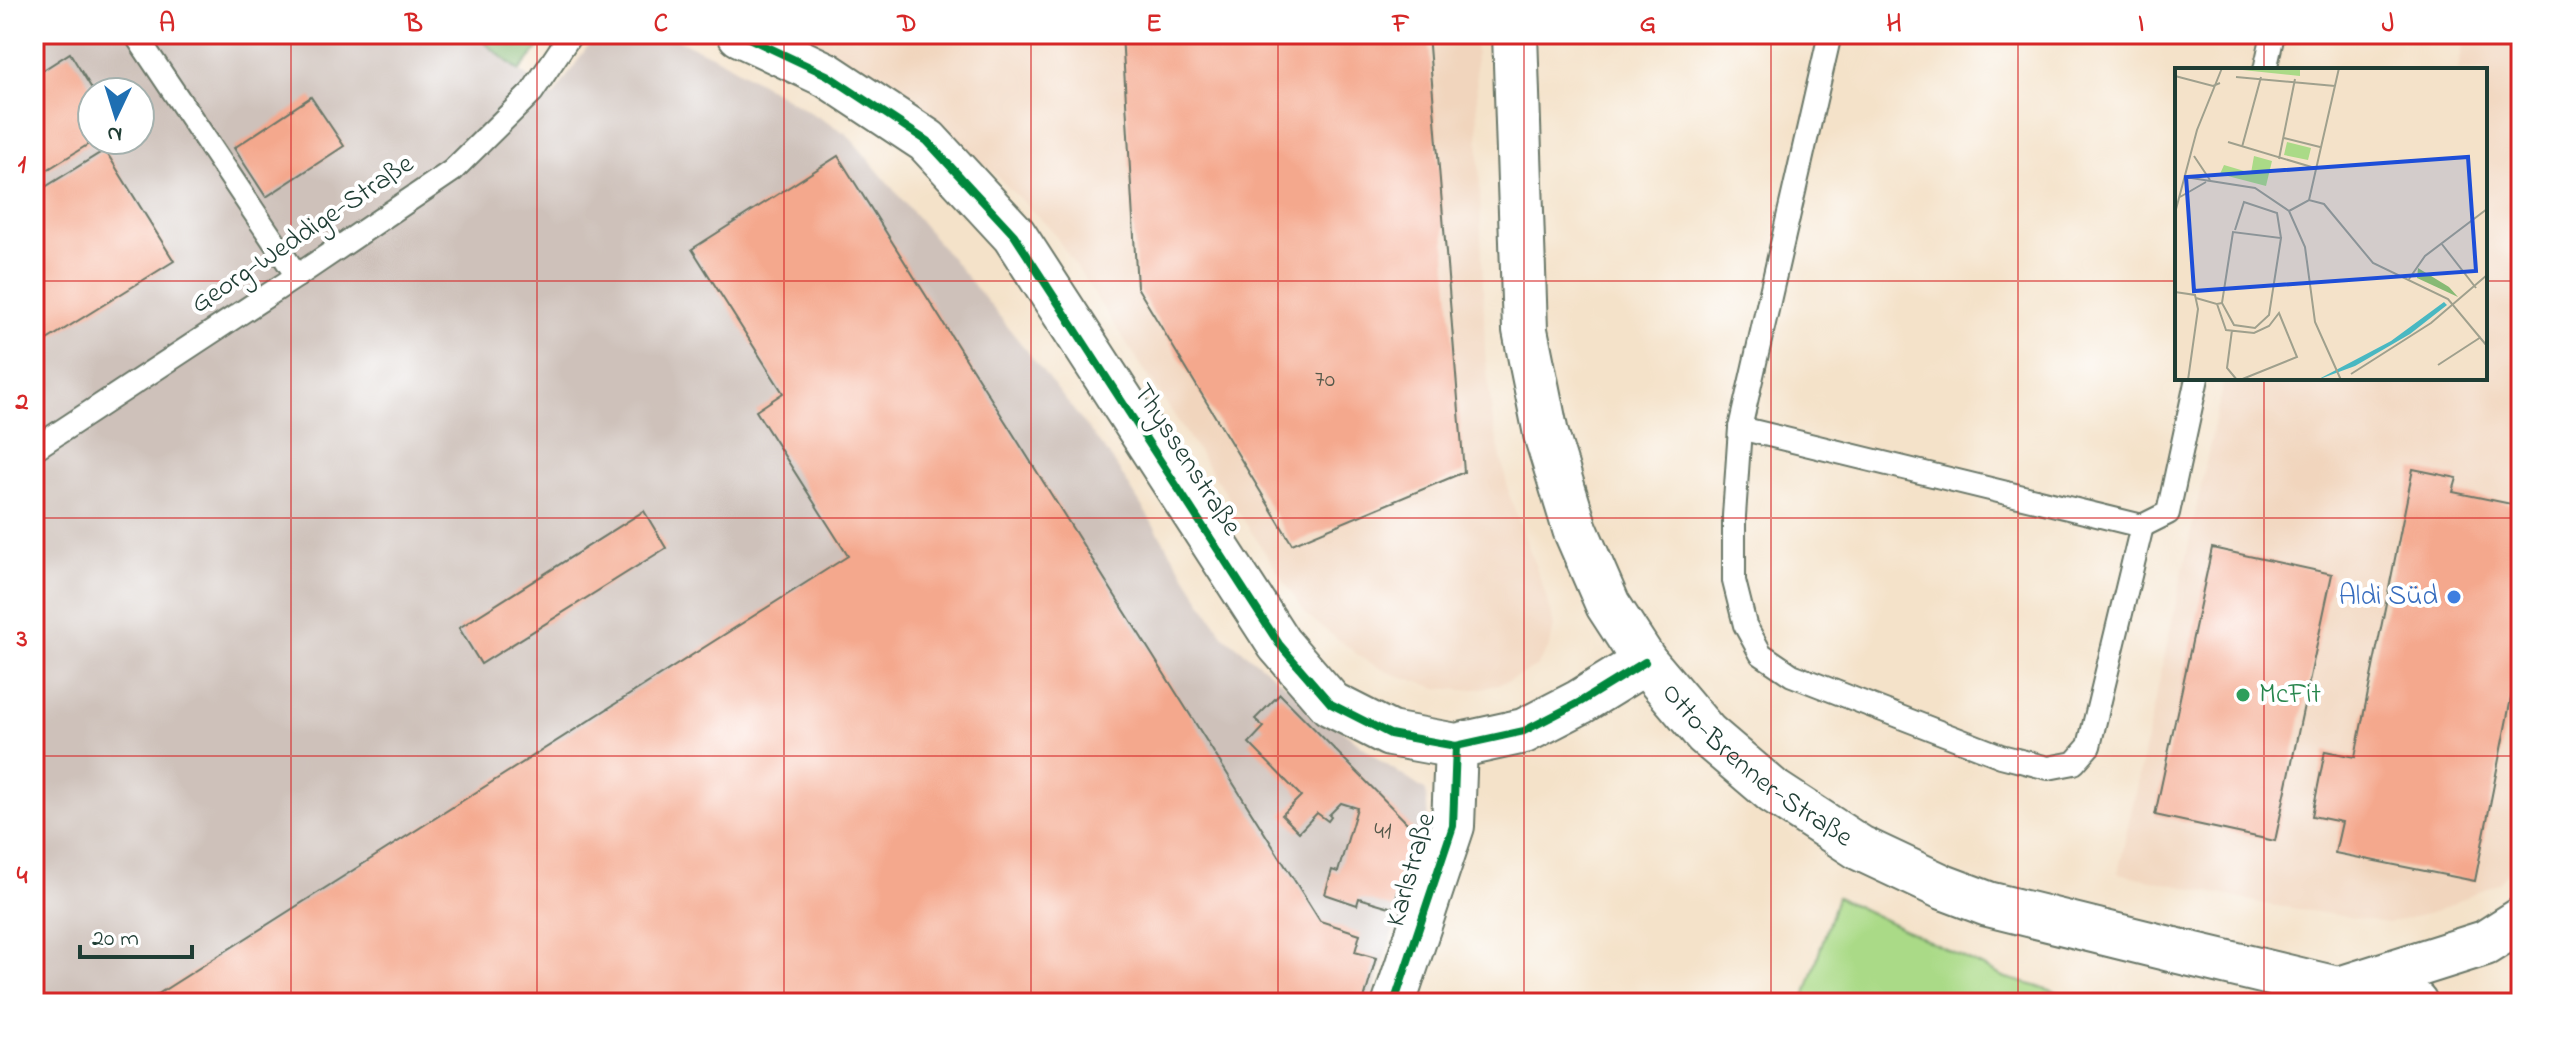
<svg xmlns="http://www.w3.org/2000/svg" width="2555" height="1037" viewBox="0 0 2555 1037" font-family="'Indie Flower',sans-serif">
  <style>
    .built { fill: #f1d5bd }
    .industrial { fill: #cec1ba; fill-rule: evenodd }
    .green { fill: #aada87; stroke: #648c5e; stroke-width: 2 }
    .forest { fill: #87ba74; stroke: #537c54; stroke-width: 2 }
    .building { fill: #f4a88d }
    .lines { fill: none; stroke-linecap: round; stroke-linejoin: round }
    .service-casing { stroke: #6a7768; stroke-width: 26 }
    .minor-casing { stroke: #6a7768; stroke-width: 46 }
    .tertiary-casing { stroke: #6a7768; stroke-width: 48 }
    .secondary-casing { stroke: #6a7768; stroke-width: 48 }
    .service { stroke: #fff; stroke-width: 22 }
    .minor { stroke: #fff; stroke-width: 42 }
    .tertiary { stroke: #fff; stroke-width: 44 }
    .secondary { stroke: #fff; stroke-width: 44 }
    .cycleway-casing { stroke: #fff; stroke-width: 13 }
    .cycleway { stroke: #00873e; stroke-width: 8 }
    .grid { fill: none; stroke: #d62828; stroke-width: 2; stroke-opacity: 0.55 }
    .shop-dot { fill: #3f7fe0; stroke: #fff; stroke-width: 3 }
    .leisure-dot { fill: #2e9e5b; stroke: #fff; stroke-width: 3 }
    .labels { text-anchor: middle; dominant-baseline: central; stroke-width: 8; stroke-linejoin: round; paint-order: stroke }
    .number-label { font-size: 24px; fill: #54584a }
    .street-label { font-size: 28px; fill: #1f3d34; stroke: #fff }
    .shop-label { font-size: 28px; fill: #366cbe; stroke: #fff; text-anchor: end }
    .leisure-label { font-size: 28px; fill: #27864d; stroke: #fff; text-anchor: start }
    .inset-road { fill: none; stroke: #9fa08d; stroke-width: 2 }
    .view { fill: #1d4ed8; fill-opacity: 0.15; stroke: #1d4ed8; stroke-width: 4 }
    .inset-edge { fill: none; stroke: #1f3d34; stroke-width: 4 }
    .neatline { fill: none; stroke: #d62828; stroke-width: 3 }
    .grid-label { font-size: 26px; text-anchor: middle; font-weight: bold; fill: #d62828 }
  </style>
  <rect width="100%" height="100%" fill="#fff"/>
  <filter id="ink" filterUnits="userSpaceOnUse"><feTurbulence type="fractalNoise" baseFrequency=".0125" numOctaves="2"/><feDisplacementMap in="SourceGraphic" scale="16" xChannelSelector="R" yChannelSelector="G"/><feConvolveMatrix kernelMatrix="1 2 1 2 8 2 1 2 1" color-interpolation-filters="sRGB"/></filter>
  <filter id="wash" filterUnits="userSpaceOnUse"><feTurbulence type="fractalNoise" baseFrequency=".006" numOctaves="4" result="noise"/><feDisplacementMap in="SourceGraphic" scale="32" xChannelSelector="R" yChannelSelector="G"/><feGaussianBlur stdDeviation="1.8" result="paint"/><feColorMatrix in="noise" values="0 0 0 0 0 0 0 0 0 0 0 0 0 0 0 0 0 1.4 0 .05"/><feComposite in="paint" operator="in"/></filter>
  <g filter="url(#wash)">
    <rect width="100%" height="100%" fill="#f4e2c9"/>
    <g class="built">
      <polygon points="788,34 1475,34 1485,354 1493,421 1509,494 1549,604 1554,626 1550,646 1536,667 1510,680 1485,688 1464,690 1437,688 1388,672 1365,660 1307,616 1051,229 984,164"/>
      <polygon points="2465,34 2521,34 2521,858 2499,882 2435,912 2388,923 2265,904 2118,873 2224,378 2485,378 2485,70 2458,70"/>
    </g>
    <path class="industrial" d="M 34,34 L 474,34 L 553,97 L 596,34 L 665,34 L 716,57 L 847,134 L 992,307 L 1112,459 L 1223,635 L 1381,761 L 1426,791 L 1428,824 L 1370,1003 L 34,1003 ZM 92,92 L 140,92 L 140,140 L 92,140 Z"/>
    <polygon class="green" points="1837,897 2006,978 2099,1003 1803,1003"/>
    <polygon class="forest" points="474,34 546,34 540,46 519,71"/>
    <g id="blocks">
      <g class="building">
        <polygon points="1122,34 1428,34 1464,472 1292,544 1137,287"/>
        <polygon points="70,53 94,92 92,92 92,142 34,178 34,76"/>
        <polygon points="311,97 344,146 266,197 234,148"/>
        <polygon points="105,150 174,261 34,348 34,194"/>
        <polygon points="838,156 1320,921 1360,934 1355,952 1376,958 1363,1003 144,1003 848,556 756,411 783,393 692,249"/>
        <polygon points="2413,469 2457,478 2453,492 2521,506 2521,690 2513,688 2475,881 2335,853 2342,822 2312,816 2325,751 2355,757"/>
        <polygon points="644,511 666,548 481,664 459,628"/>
        <polygon points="2212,548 2332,574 2275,841 2155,815"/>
        <polygon points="1280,694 1414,830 1416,833 1393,908 1359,898 1357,905 1325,894 1332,870 1338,872 1357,808 1341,803 1329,815 1331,817 1328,821 1317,813 1299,832 1282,815 1301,796 1249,743 1264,727 1255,719"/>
      </g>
    </g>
  </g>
  <g filter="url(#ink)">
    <use href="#blocks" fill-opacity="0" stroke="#6a7768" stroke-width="2"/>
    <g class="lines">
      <defs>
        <g id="service">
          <polyline points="135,34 297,276"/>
          <polyline points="1830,34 1740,428 2142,526 2168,513 2197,378"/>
          <polyline points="2265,70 2273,34"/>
          <polyline points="1740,428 1734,516 1734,581 1745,625 1761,654 1792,675 2001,756 2048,768 2074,763 2089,746 2142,526"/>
          <polyline points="34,449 297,276 452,171 532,92 571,34"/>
        </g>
        <polyline id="minor" points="1394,1003 1453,826 1456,746"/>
        <polyline id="tertiary" points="740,34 827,75 927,141 1014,235 1279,644 1331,704 1390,734 1456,746 1524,731 1580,702 1645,662"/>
        <g id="secondary">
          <path id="s1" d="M 1515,34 L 1525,330 L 1546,434 L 1575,529 L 1608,605 L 1645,662 L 1706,734 L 1774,792 L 1860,848 L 1943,887 L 1988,904 L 2170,949 L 2337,989 L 2415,1003"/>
          <polyline points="2343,988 2485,943 2521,920"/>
        </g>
      </defs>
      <use href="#service" class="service-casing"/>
      <use href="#minor" class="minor-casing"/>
      <use href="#tertiary" class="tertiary-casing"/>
      <use href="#secondary" class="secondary-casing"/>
      <use href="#service" class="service"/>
      <use href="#minor" class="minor"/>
      <use href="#tertiary" class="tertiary"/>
      <use href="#secondary" class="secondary"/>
      <defs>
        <g id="cycleway">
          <polyline points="740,34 827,75 927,141 1014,235 1279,644 1331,704 1390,734 1456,746 1524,731 1580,702 1645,662"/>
          <polyline points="1394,1003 1453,826 1456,746"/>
        </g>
      </defs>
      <use href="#cycleway" class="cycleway-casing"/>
      <use href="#cycleway" class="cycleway"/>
    </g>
  </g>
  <path class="grid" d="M 291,34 L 291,1003M 537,34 L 537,1003M 784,34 L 784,1003M 1031,34 L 1031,1003M 1278,34 L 1278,1003M 1524,34 L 1524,1003M 1771,34 L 1771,1003M 2018,34 L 2018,1003M 2264,34 L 2264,70M 34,281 L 2177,281M 2485,281 L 2521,281M 2264,378 L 2264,1003M 34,518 L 2521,518M 34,756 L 2521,756"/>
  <circle class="shop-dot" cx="2454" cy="597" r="8"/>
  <circle class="leisure-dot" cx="2243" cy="695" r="8"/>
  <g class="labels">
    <g class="number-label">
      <text x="1325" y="380">70</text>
      <text x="1383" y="832">41</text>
    </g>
    <g class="street-label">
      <text transform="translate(303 235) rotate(-34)">Georg-Weddige-Straße</text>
      <text transform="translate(1186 460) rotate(57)">Thyssenstraße</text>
      <text stroke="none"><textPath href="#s1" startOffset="806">Otto-Brenner-Straße</textPath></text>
      <text transform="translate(1412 870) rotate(-74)">Karlstraße</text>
    </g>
    <g class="shop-label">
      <text x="2438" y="597">Aldi Süd</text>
    </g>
    <g class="leisure-label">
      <text x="2259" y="695">McFit</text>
    </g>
  </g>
  <g transform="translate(2175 68)">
    <rect width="312" height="312" fill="#f4e2c9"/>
    <path d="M 125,0 L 125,8 L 58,1 L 58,0 ZM 112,74 L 136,80 L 133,92 L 109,87 ZM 79,88 L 97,93 L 91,118 L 45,106 L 49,97 L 76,105 Z" fill="#aada87"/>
    <path d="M 243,200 L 274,219 L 283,229 L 242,210 Z" fill="#87ba74"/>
    <path d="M 269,234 L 272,237 L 235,266 L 180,298 L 142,312 L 216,273 Z" fill="#49b8c2"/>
    <path class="inset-road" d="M 0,8 L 38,18 L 45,15M 61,9 L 160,18M 109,70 L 145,79M 53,74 L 140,100M 67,79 L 86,9M 19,88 L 35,112M 104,91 L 120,11M 10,109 L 80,120 L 114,143 L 130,179 L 140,254 L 166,312M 5,129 L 31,114M 134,132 L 164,0M 114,143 L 134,132 L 149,136 L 198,195 L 273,231 L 312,278M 0,145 L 22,62 L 47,0M 60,162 L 69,134 L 102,145 L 106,170M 266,175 L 301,220M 234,211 L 250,188 L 312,141M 0,224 L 20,227 L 23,241 L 13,312M 21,230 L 42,236 L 51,262 L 79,265 L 94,258 L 104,245 L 122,289 L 65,312M 42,236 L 47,235 L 58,164 L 106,170 L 94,247 L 80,260 L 59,257 L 47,235M 57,262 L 52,300 L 62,312M 263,297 L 306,269M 176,306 L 256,255 L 312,207"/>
    <path class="view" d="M 293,89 L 301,203 L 19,223 L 11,109 Z"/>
    <rect width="312" height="312" class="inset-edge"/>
  </g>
  <rect width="2555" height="1037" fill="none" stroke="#fff" stroke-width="88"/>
  <g transform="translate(116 116) rotate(184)"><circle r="38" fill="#ffffff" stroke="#a5b1ae" stroke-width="2"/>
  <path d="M0-6L14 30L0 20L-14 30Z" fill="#1f6fb2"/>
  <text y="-12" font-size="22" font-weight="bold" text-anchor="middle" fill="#1f3d34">N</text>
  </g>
  <path d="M80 945v12h112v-12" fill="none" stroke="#1f3d34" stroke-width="4"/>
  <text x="92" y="945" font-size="24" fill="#1f3d34" stroke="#ffffff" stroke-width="6" paint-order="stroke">20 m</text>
  <rect x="44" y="44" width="2467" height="949" class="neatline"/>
  <g class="grid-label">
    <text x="167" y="31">A</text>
    <text x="414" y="31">B</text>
    <text x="661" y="31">C</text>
    <text x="907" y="31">D</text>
    <text x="1154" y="31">E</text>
    <text x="1401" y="31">F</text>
    <text x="1648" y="31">G</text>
    <text x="1894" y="31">H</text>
    <text x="2141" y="31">I</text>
    <text x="2388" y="31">J</text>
    <text x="22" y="172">1</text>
    <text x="22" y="409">2</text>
    <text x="22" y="646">3</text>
    <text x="22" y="883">4</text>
  </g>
</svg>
